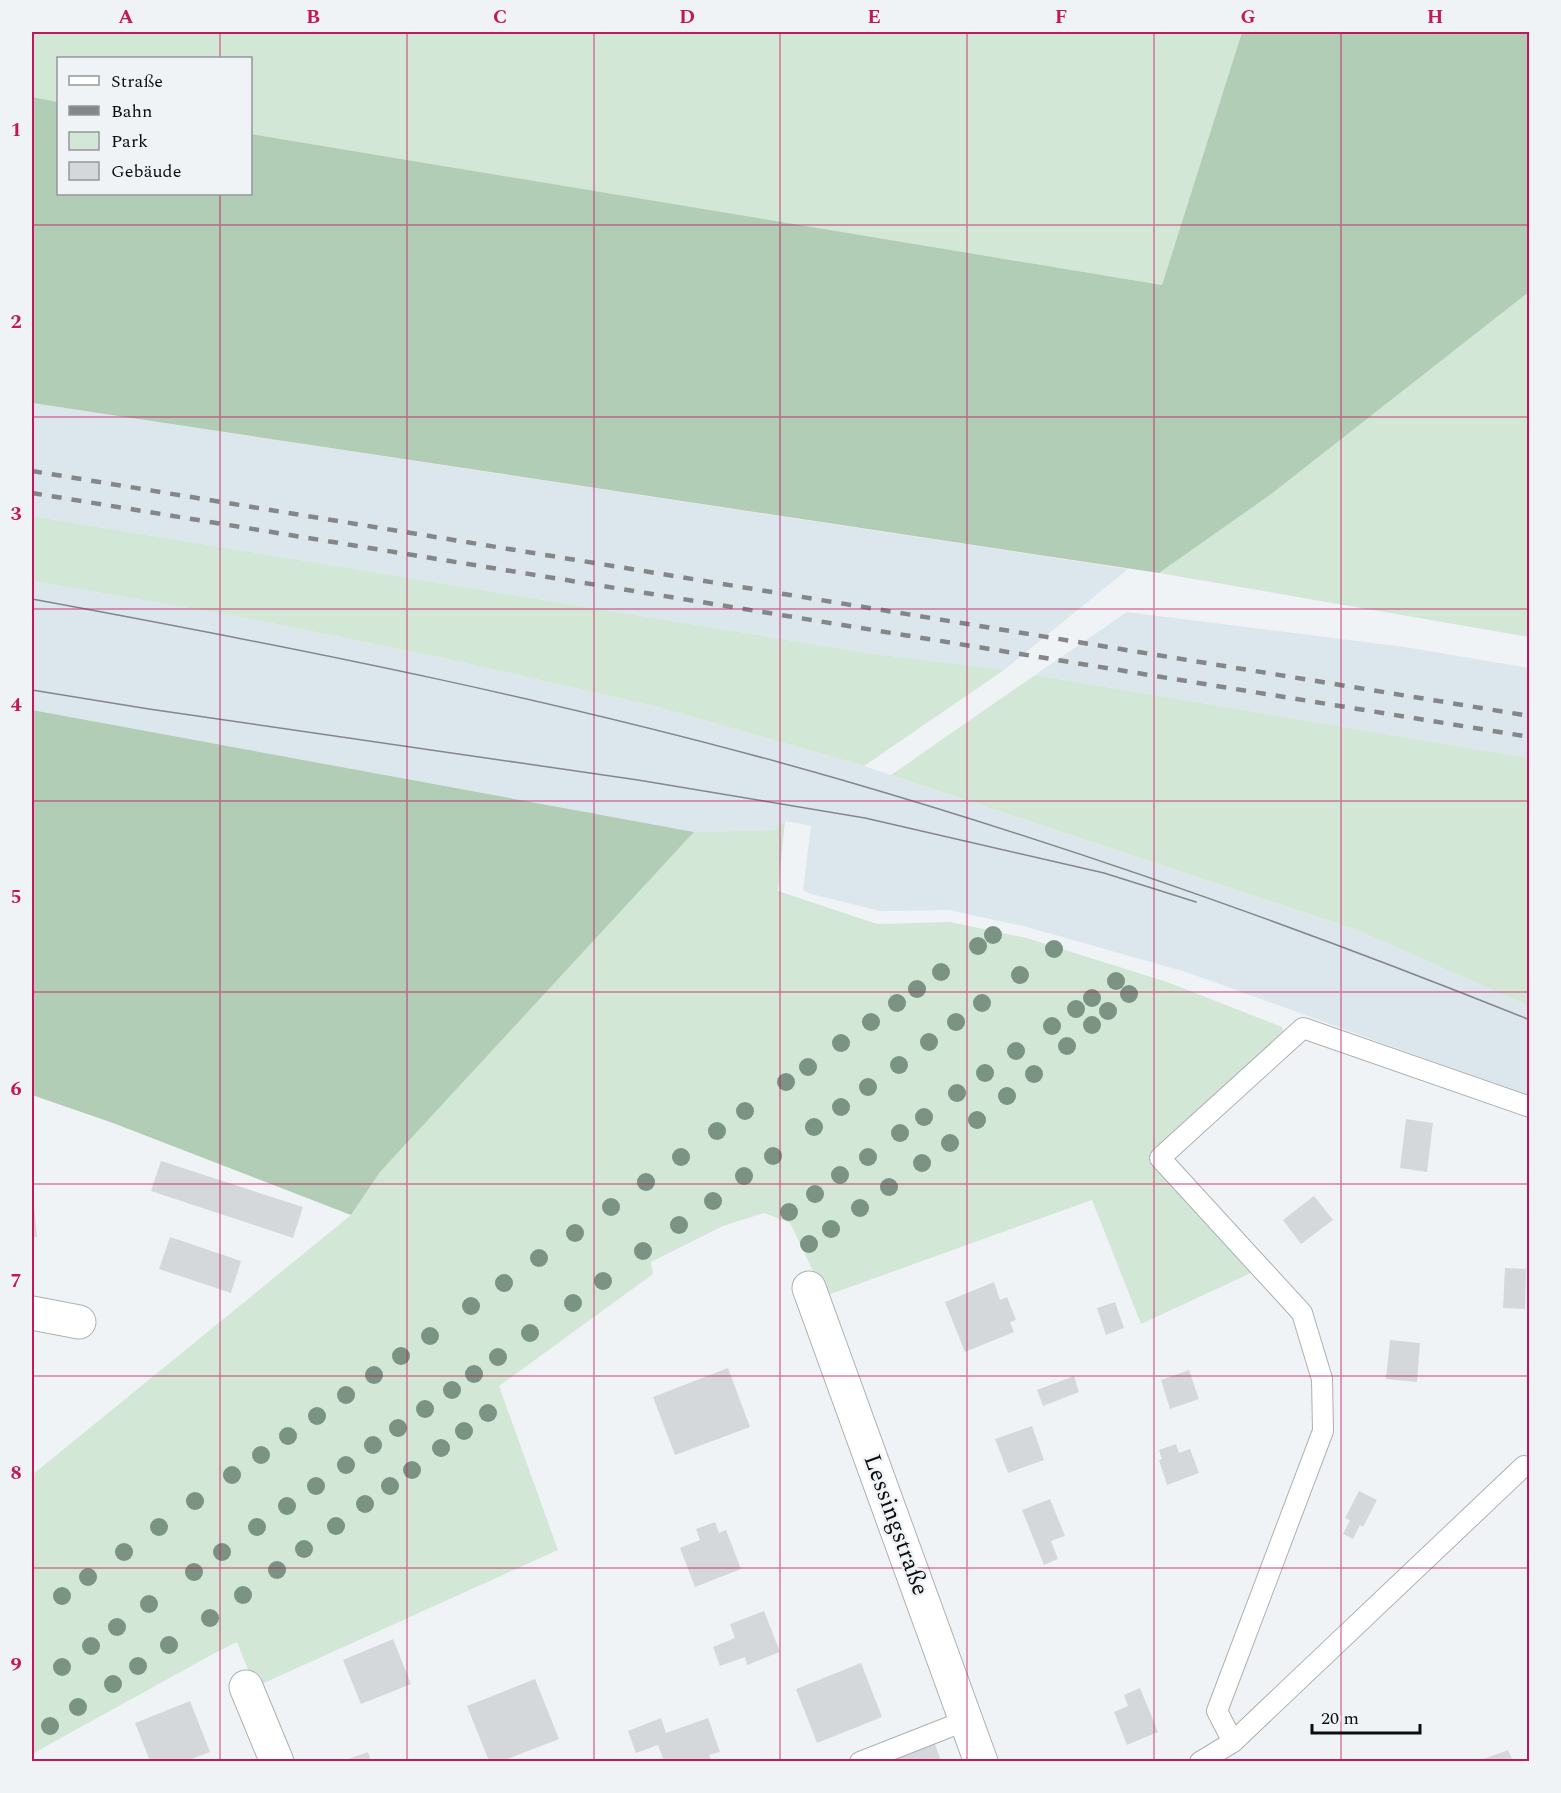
<svg xmlns="http://www.w3.org/2000/svg" width="1561" height="1793" viewBox="0 0 1561 1793" font-family="Spectral,serif">
  <style>
    .built { fill: #dce6ed }
    .green { fill: #d3e7d6 }
    .forest { fill: #b2cdb5 }
    .building { fill: #d5d8db }
    .lines { fill: none; stroke-linecap: round; stroke-linejoin: round }
    .lane-casing { stroke: #adb0b3; stroke-width: 22 }
    .street-casing { stroke: #adb0b3; stroke-width: 35 }
    .lane { stroke: #fff; stroke-width: 20 }
    .street { stroke: #fff; stroke-width: 33 }
    .tram { stroke: #848688; stroke-width: 1.5 }
    .rail { stroke: #848688; stroke-width: 4.5; stroke-dasharray: 10 10; stroke-linecap: butt }
    .tree { fill: #7a9382 }
    .grid { fill: none; stroke: #c2185b; stroke-width: 1.5; stroke-opacity: 0.55 }
    .labels { text-anchor: middle; dominant-baseline: central; stroke-width: 5; stroke-linejoin: round; paint-order: stroke }
    .street-label { font-size: 24px; fill: #0c0d0e; stroke: #f0f3f6 }
    .neatline { fill: none; stroke: #c2185b; stroke-width: 2 }
    .grid-label { font-size: 20px; text-anchor: middle; font-weight: bold; fill: #c2185b }
  </style>
  <rect width="100%" height="100%" fill="#f0f3f6"/>
  <g class="built">
    <polygon points="32,403 1128,569 1004,670 867,653 32,516"/>
    <polygon points="32,581 246,618 443,658 654,706 864,766 1357,930 1529,1006 1529,1096 1186,972 1027,927 949,910 881,911 811,894 803,890 811,826 785,821 774,830 694,832 32,710"/>
    <polygon points="1127,612 1405,647 1529,668 1529,758 1035,675"/>
  </g>
  <g class="green">
    <polygon points="32,32 1242,32 1162,285 251,134 250,58 58,58 58,102 32,97"/>
    <polygon points="1529,292 1529,637 1159,573 1270,495"/>
    <polygon points="32,516 867,653 1004,670 864,766 654,706 443,658 246,618 32,581"/>
    <polygon points="1035,675 1529,758 1529,1006 1357,930 891,775"/>
    <polygon points="785,821 778,891 877,924 950,922 1027,938 1167,982 1282,1027 1284,1035 1153,1159 1251,1273 1141,1324 1092,1200 825,1296 790,1223 764,1213 723,1226 651,1262 653,1274 499,1386 558,1550 255,1687 237,1642 213,1654 32,1754 32,1475 351,1215 380,1172 694,832 774,830"/>
  </g>
  <g class="forest">
    <polygon points="1242,32 1529,32 1529,292 1270,495 1159,573 32,403 32,97 58,102 58,194 250,194 251,134 1162,285"/>
    <polygon points="32,710 694,832 380,1172 351,1215 113,1123 32,1095"/>
  </g>
  <g class="building">
    <polygon points="1406,1119 1433,1123 1427,1172 1400,1168"/>
    <polygon points="161,1161 303,1207 293,1238 151,1191"/>
    <polygon points="32,1196 33,1196 37,1237 32,1237"/>
    <polygon points="1314,1196 1333,1220 1301,1244 1283,1220"/>
    <polygon points="170,1237 241,1261 231,1293 159,1269"/>
    <polygon points="1505,1268 1526,1269 1525,1309 1503,1308"/>
    <polygon points="994,1282 1000,1300 1007,1297 1016,1320 1010,1322 1014,1332 965,1352 945,1302"/>
    <polygon points="1115,1302 1124,1328 1106,1335 1097,1308"/>
    <polygon points="1390,1340 1420,1343 1417,1382 1386,1379"/>
    <polygon points="728,1368 750,1427 675,1455 653,1397"/>
    <polygon points="1189,1370 1199,1399 1170,1409 1161,1380"/>
    <polygon points="1074,1376 1079,1392 1043,1406 1037,1390"/>
    <polygon points="1032,1426 1044,1460 1008,1473 995,1439"/>
    <polygon points="1176,1444 1179,1453 1190,1449 1199,1473 1167,1485 1159,1460 1162,1459 1159,1450"/>
    <polygon points="1359,1491 1377,1500 1363,1527 1360,1525 1353,1539 1343,1534 1350,1520 1345,1518"/>
    <polygon points="1050,1499 1065,1536 1051,1541 1058,1559 1044,1565 1022,1510"/>
    <polygon points="715,1522 719,1533 726,1530 741,1569 695,1587 680,1548 700,1540 696,1529"/>
    <polygon points="764,1611 780,1652 747,1665 745,1657 720,1666 713,1647 735,1638 730,1624"/>
    <polygon points="393,1639 411,1684 361,1704 343,1660"/>
    <polygon points="861,1663 882,1717 817,1743 796,1689"/>
    <polygon points="535,1679 559,1739 502,1761 489,1761 467,1706"/>
    <polygon points="1140,1688 1158,1732 1127,1745 1114,1712 1128,1706 1124,1695"/>
    <polygon points="190,1701 210,1752 186,1761 150,1761 135,1723"/>
    <polygon points="661,1718 666,1733 708,1718 720,1752 709,1755 712,1761 664,1761 658,1745 636,1753 628,1731"/>
    <polygon points="935,1744 941,1761 888,1761"/>
    <polygon points="1508,1750 1513,1761 1478,1761"/>
    <polygon points="368,1752 371,1761 343,1761"/>
  </g>
  <g class="lines">
    <defs>
      <g id="lane">
        <polyline points="1233,1742 1217,1711 1323,1431 1322,1379 1302,1313 1160,1158 1303,1028 1530,1107"/>
        <polyline points="860,1762 967,1720"/>
        <polyline points="1200,1762 1233,1742 1524,1466 1530,1467"/>
      </g>
      <g id="street">
        <polyline points="809,1288 981,1762"/>
        <polyline points="32,1313 79,1322"/>
        <polyline points="246,1687 277,1762"/>
      </g>
    </defs>
    <use href="#lane" class="lane-casing"/>
    <use href="#street" class="street-casing"/>
    <use href="#lane" class="lane"/>
    <use href="#street" class="street"/>
    <g class="tram">
      <path d="M 32,599 C 303,649 576,703 842,780 C 1076,848 1304,929 1530,1020"/>
      <polyline points="32,690 149,709 638,780 865,818 1104,873 1196,902"/>
    </g>
    <g class="rail">
      <polyline points="32,471 1530,716"/>
      <polyline points="32,493 1530,737"/>
    </g>
  </g>
  <g class="tree">
    <circle cx="993" cy="935" r="9"/>
    <circle cx="978" cy="946" r="9"/>
    <circle cx="1054" cy="949" r="9"/>
    <circle cx="941" cy="972" r="9"/>
    <circle cx="1020" cy="975" r="9"/>
    <circle cx="1116" cy="981" r="9"/>
    <circle cx="917" cy="989" r="9"/>
    <circle cx="1129" cy="994" r="9"/>
    <circle cx="1092" cy="998" r="9"/>
    <circle cx="897" cy="1003" r="9"/>
    <circle cx="982" cy="1003" r="9"/>
    <circle cx="1076" cy="1009" r="9"/>
    <circle cx="1108" cy="1011" r="9"/>
    <circle cx="871" cy="1022" r="9"/>
    <circle cx="956" cy="1022" r="9"/>
    <circle cx="1092" cy="1025" r="9"/>
    <circle cx="1052" cy="1026" r="9"/>
    <circle cx="929" cy="1042" r="9"/>
    <circle cx="841" cy="1043" r="9"/>
    <circle cx="1067" cy="1046" r="9"/>
    <circle cx="1016" cy="1051" r="9"/>
    <circle cx="899" cy="1065" r="9"/>
    <circle cx="808" cy="1067" r="9"/>
    <circle cx="985" cy="1073" r="9"/>
    <circle cx="1034" cy="1074" r="9"/>
    <circle cx="786" cy="1082" r="9"/>
    <circle cx="868" cy="1087" r="9"/>
    <circle cx="957" cy="1093" r="9"/>
    <circle cx="1007" cy="1096" r="9"/>
    <circle cx="841" cy="1107" r="9"/>
    <circle cx="745" cy="1111" r="9"/>
    <circle cx="924" cy="1117" r="9"/>
    <circle cx="977" cy="1120" r="9"/>
    <circle cx="814" cy="1127" r="9"/>
    <circle cx="717" cy="1131" r="9"/>
    <circle cx="900" cy="1133" r="9"/>
    <circle cx="950" cy="1143" r="9"/>
    <circle cx="773" cy="1156" r="9"/>
    <circle cx="681" cy="1157" r="9"/>
    <circle cx="868" cy="1157" r="9"/>
    <circle cx="922" cy="1163" r="9"/>
    <circle cx="840" cy="1175" r="9"/>
    <circle cx="744" cy="1176" r="9"/>
    <circle cx="646" cy="1182" r="9"/>
    <circle cx="889" cy="1187" r="9"/>
    <circle cx="815" cy="1194" r="9"/>
    <circle cx="713" cy="1201" r="9"/>
    <circle cx="611" cy="1207" r="9"/>
    <circle cx="860" cy="1208" r="9"/>
    <circle cx="789" cy="1212" r="9"/>
    <circle cx="679" cy="1225" r="9"/>
    <circle cx="831" cy="1229" r="9"/>
    <circle cx="575" cy="1233" r="9"/>
    <circle cx="809" cy="1244" r="9"/>
    <circle cx="643" cy="1251" r="9"/>
    <circle cx="539" cy="1258" r="9"/>
    <circle cx="603" cy="1281" r="9"/>
    <circle cx="504" cy="1283" r="9"/>
    <circle cx="573" cy="1303" r="9"/>
    <circle cx="471" cy="1306" r="9"/>
    <circle cx="530" cy="1333" r="9"/>
    <circle cx="430" cy="1336" r="9"/>
    <circle cx="401" cy="1356" r="9"/>
    <circle cx="498" cy="1357" r="9"/>
    <circle cx="474" cy="1374" r="9"/>
    <circle cx="374" cy="1375" r="9"/>
    <circle cx="452" cy="1390" r="9"/>
    <circle cx="346" cy="1395" r="9"/>
    <circle cx="425" cy="1409" r="9"/>
    <circle cx="488" cy="1413" r="9"/>
    <circle cx="317" cy="1416" r="9"/>
    <circle cx="398" cy="1428" r="9"/>
    <circle cx="464" cy="1431" r="9"/>
    <circle cx="288" cy="1436" r="9"/>
    <circle cx="373" cy="1445" r="9"/>
    <circle cx="441" cy="1448" r="9"/>
    <circle cx="261" cy="1455" r="9"/>
    <circle cx="346" cy="1465" r="9"/>
    <circle cx="412" cy="1470" r="9"/>
    <circle cx="232" cy="1475" r="9"/>
    <circle cx="316" cy="1486" r="9"/>
    <circle cx="390" cy="1486" r="9"/>
    <circle cx="195" cy="1501" r="9"/>
    <circle cx="365" cy="1504" r="9"/>
    <circle cx="287" cy="1506" r="9"/>
    <circle cx="336" cy="1526" r="9"/>
    <circle cx="159" cy="1527" r="9"/>
    <circle cx="257" cy="1527" r="9"/>
    <circle cx="304" cy="1549" r="9"/>
    <circle cx="124" cy="1552" r="9"/>
    <circle cx="222" cy="1552" r="9"/>
    <circle cx="277" cy="1570" r="9"/>
    <circle cx="194" cy="1572" r="9"/>
    <circle cx="88" cy="1577" r="9"/>
    <circle cx="243" cy="1595" r="9"/>
    <circle cx="62" cy="1596" r="9"/>
    <circle cx="149" cy="1604" r="9"/>
    <circle cx="210" cy="1618" r="9"/>
    <circle cx="117" cy="1627" r="9"/>
    <circle cx="169" cy="1645" r="9"/>
    <circle cx="91" cy="1646" r="9"/>
    <circle cx="138" cy="1666" r="9"/>
    <circle cx="62" cy="1667" r="9"/>
    <circle cx="113" cy="1684" r="9"/>
    <circle cx="78" cy="1707" r="9"/>
    <circle cx="50" cy="1726" r="9"/>
  </g>
  <path class="grid" d="M 220,32 L 220,58M 407,32 L 407,1762M 594,32 L 594,1762M 780,32 L 780,1762M 967,32 L 967,1762M 1154,32 L 1154,1762M 1341,32 L 1341,1762M 220,194 L 220,1762M 32,225 L 1530,225M 32,417 L 1530,417M 32,609 L 1530,609M 32,801 L 1530,801M 32,992 L 1530,992M 32,1184 L 1530,1184M 32,1376 L 1530,1376M 32,1568 L 1530,1568"/>
  <g class="labels">
    <g class="street-label">
      <text transform="translate(896 1525) rotate(70)">Lessingstraße</text>
    </g>
  </g>
  <rect width="1561" height="1793" fill="none" stroke="#f0f3f6" stroke-width="66"/>
  <rect x="57" y="57" width="195" height="138" fill="#f0f3f6" stroke="#959799" stroke-width="1.5"/>
  <rect x="69" y="76" width="30" height="9" fill="#ffffff" stroke="#959799" stroke-width="1.5"/>
  <text x="111" y="87" font-size="18" fill="#0c0d0e">Straße</text>
  <rect x="69" y="106" width="30" height="9" fill="#848688" stroke="#959799" stroke-width="1.5"/>
  <text x="111" y="117" font-size="18" fill="#0c0d0e">Bahn</text>
  <rect x="69" y="132" width="30" height="18" fill="#d3e7d6" stroke="#959799" stroke-width="1.5"/>
  <text x="111" y="147" font-size="18" fill="#0c0d0e">Park</text>
  <rect x="69" y="162" width="30" height="18" fill="#d5d8db" stroke="#959799" stroke-width="1.5"/>
  <text x="111" y="177" font-size="18" fill="#0c0d0e">Gebäude</text>
  <path d="M1312 1724v9h108v-9" fill="none" stroke="#0c0d0e" stroke-width="3"/>
  <text x="1321" y="1724" font-size="18" fill="#0c0d0e" stroke="#f0f3f6" stroke-width="4.5" paint-order="stroke">20 m</text>
  <rect x="33" y="33" width="1495" height="1727" class="neatline"/>
  <g class="grid-label">
    <text x="126" y="23">A</text>
    <text x="313" y="23">B</text>
    <text x="500" y="23">C</text>
    <text x="687" y="23">D</text>
    <text x="874" y="23">E</text>
    <text x="1061" y="23">F</text>
    <text x="1248" y="23">G</text>
    <text x="1435" y="23">H</text>
    <text x="16" y="136">1</text>
    <text x="16" y="328">2</text>
    <text x="16" y="520">3</text>
    <text x="16" y="711">4</text>
    <text x="16" y="903">5</text>
    <text x="16" y="1095">6</text>
    <text x="16" y="1287">7</text>
    <text x="16" y="1479">8</text>
    <text x="16" y="1671">9</text>
  </g>
</svg>
